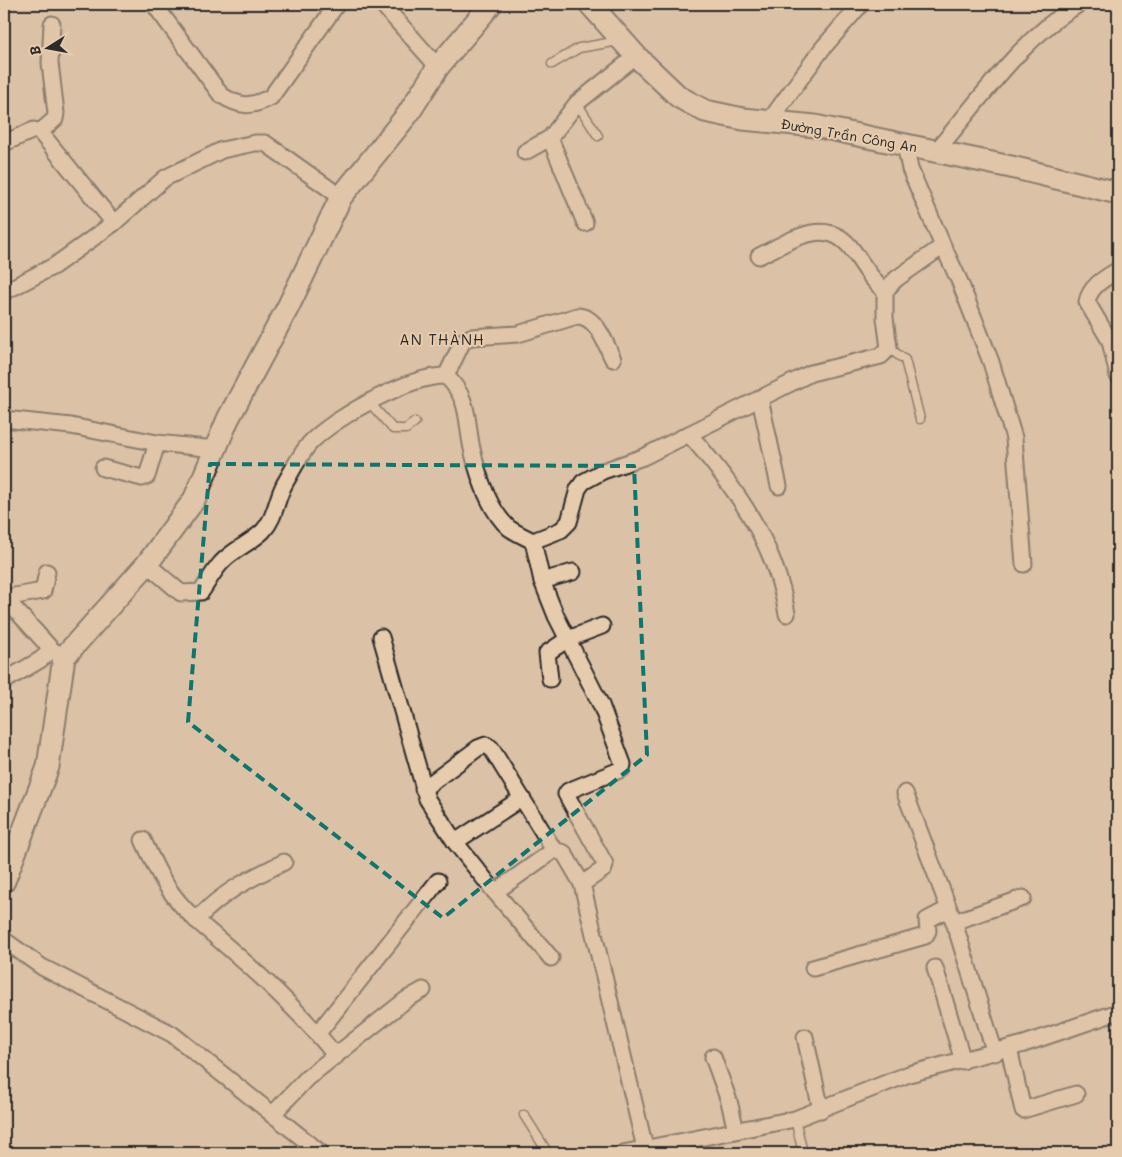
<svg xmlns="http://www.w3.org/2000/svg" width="1122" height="1157" viewBox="0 0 1122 1157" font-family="Mali,sans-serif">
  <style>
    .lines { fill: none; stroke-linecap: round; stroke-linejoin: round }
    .lane-casing { stroke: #2b2b2b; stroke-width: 11 }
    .street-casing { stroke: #2b2b2b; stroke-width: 19 }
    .secondary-casing { stroke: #2b2b2b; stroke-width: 25 }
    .lane { stroke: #e6cbad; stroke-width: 8 }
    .street { stroke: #e6cbad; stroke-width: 15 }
    .secondary { stroke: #e6cbad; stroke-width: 21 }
    .marked { fill: none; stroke: #0f766e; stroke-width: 4; stroke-dasharray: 10 6; stroke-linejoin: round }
    .labels { text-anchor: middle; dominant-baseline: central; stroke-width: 4; stroke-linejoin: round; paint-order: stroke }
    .street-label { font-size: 14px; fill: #2b2b2b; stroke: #e6cbad }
    .neighbourhood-label { font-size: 15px; letter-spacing: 1px; fill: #2b2b2b; stroke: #e6cbad }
  </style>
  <rect width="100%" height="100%" fill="#dbc1a5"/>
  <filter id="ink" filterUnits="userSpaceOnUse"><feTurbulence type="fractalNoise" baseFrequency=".02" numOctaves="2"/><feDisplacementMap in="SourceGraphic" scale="10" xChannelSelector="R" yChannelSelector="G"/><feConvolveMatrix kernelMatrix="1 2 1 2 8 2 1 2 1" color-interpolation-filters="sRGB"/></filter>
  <g filter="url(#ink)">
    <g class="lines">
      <defs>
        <g id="lane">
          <polyline points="552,64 579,48 619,41"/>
          <polyline points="577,103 598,136"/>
          <polyline points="889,348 905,360 920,419"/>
          <polyline points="369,402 393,429 406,429 415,422"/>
          <polyline points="524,1115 548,1153"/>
          <polyline points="795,1119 803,1153"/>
        </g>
        <g id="street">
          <path d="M 154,4 L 221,95 C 240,107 250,108 271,97 L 337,4"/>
          <polyline points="382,4 438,67"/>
          <polyline points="770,120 822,49 861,4"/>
          <polyline points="40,132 55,119 56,113 50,63 52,24"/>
          <polyline points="550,138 585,223"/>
          <polyline points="4,143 34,130 40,132 114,223"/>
          <polyline points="905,145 910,169 943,246 959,280 991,362 1014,438 1024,564"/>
          <path d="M 937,150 C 980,100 1021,38 1079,4"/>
          <polyline points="525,152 550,138 577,103 636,56"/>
          <path d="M 759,256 C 791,241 828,213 854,252 C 864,266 871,280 885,291"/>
          <path d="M 1118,270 C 1105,278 1090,286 1087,302 L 1110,341 L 1118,376"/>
          <polyline points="4,292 54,266 114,223 165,178 222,150 255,143 265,143 341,197"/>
          <path d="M 446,376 L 463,341 L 471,337 L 518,334 L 577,316 C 597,316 605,343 613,359"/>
          <polyline points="760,399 779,486"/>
          <polyline points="4,419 71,426 157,443"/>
          <path d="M 689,434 C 735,487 776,543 787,614"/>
          <polyline points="103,468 142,478 147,476 157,443 215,449"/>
          <polyline points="533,541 542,581 556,616 601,705 623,764 622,769 568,791 566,794 605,864 604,869 582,884 645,1148"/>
          <path d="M 147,564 L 181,593 L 201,592 C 208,582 213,572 221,563 C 232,550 251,543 263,531 C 276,517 276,499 285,483 C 292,471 300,455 309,444 C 333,418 410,375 446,376 C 472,401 465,422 473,453 C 479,478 490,511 509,528 C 516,533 525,537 533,541 L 561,530 L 569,522 L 578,489 L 583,482 L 603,471 L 643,457 L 811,373 L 881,356 L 889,348 L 885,318 L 885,291 L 896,279 L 943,246"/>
          <polyline points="542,581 573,572"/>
          <polyline points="4,597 52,650"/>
          <polyline points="7,600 15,596 43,591 47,572"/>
          <polyline points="381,637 427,799 455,842 495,892"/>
          <polyline points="550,679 547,653 568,639 602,626"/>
          <polyline points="4,681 40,660 52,650 64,657"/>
          <polyline points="423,789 478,748 486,745 491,748 554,850 564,853 582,884"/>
          <polyline points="905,793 954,922 995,1053"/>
          <path d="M 143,840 C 159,875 168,894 196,920"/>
          <polyline points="455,842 522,798"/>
          <path d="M 284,862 C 249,879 224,891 196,920 C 247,963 295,1005 336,1056"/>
          <polyline points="954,922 1023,898"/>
          <polyline points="4,940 42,967 172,1034 321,1153"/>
          <polyline points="551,958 495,892 554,850"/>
          <polyline points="813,968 925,936 928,931 927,920 948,909"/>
          <polyline points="935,968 963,1061"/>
          <polyline points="318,1033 438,881"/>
          <polyline points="805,1037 821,1110"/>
          <polyline points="1009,1049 1023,1110 1076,1094"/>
          <polyline points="713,1057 729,1101 736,1131"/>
          <polyline points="272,1115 307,1078 407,999 423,990"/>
          <polyline points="623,1153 795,1119 909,1074 1024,1044 1118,1012"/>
        </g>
        <g id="secondary">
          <polyline points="590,4 636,56 679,97 705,111 743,119 815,126 1011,167 1118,193"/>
          <polyline points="4,881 48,767 64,657 147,564 194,500 228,419 288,307 341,197 408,114 438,67 491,4"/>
        </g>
      </defs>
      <use href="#lane" class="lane-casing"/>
      <use href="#street" class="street-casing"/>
      <use href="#secondary" class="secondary-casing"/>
      <use href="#lane" class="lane"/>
      <use href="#street" class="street"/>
      <use href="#secondary" class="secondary"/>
    </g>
  </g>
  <path d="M0 0H1122V1157H0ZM 210,464 L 634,466 L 647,755 L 443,918 L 188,722 Z" fill="#dbc1a5" fill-opacity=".55" fill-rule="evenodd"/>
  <path class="marked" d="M 210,464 L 634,466 L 647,755 L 443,918 L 188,722 Z"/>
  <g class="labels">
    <g class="street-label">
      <text transform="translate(849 135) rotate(10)">Đường Trần Công An</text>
    </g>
    <g class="neighbourhood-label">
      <text x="442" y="339">AN THÀNH</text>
    </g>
  </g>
  <rect width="1122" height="1157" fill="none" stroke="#e6cbad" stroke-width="20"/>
  <rect x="10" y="10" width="1102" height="1137" fill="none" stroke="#2b2b2b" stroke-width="2" filter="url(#ink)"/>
  <g transform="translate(48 48) rotate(259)" stroke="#e6cbad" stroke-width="4" paint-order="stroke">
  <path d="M0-4L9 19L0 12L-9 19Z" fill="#2b2b2b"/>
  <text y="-8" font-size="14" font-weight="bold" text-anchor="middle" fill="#2b2b2b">B</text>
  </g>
</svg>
